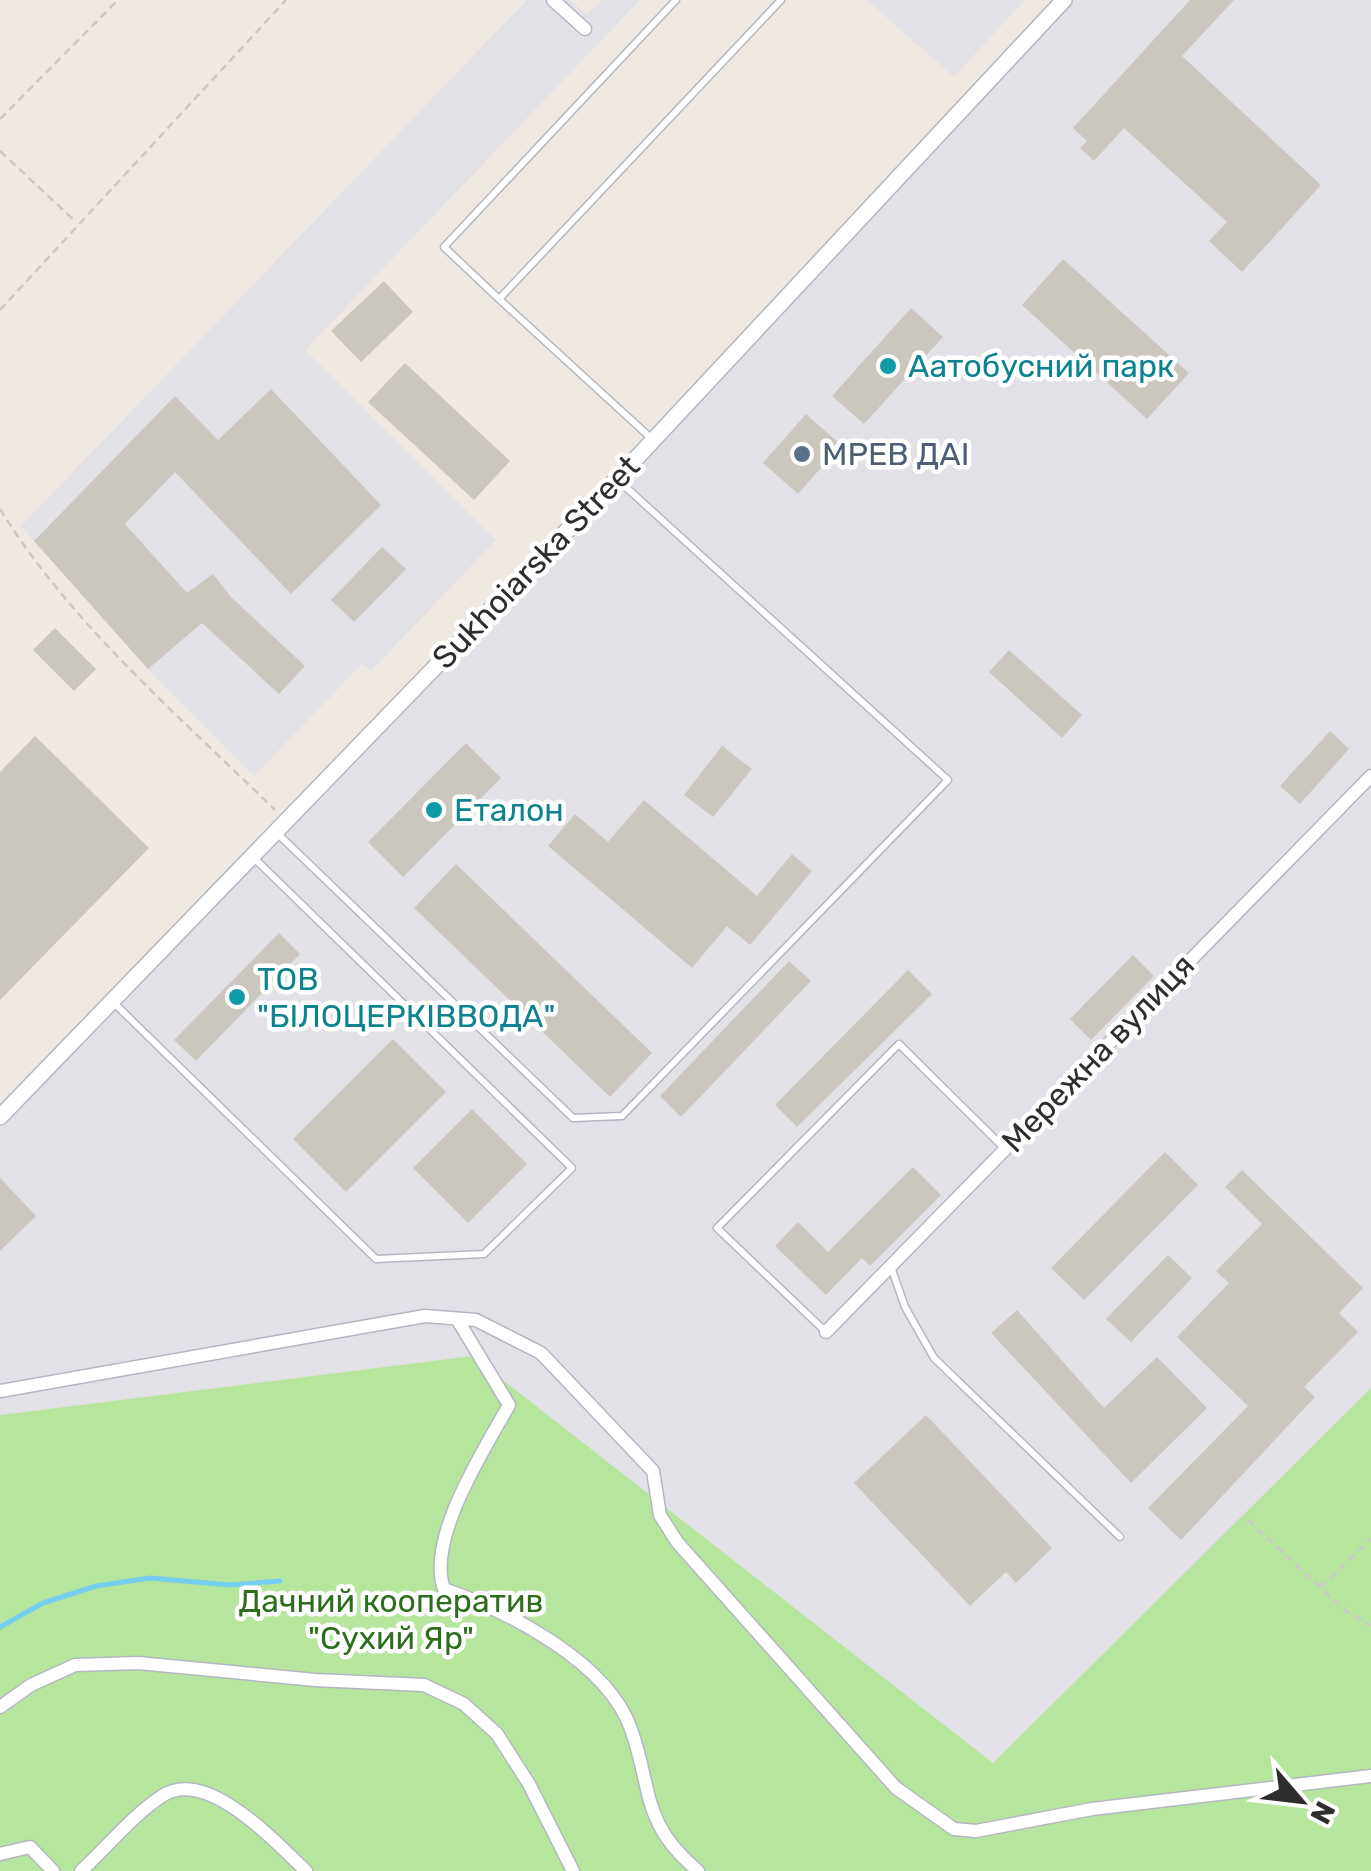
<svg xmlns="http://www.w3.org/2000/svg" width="1371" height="1871" viewBox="0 0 1371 1871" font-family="Rubik,sans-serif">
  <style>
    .industrial { fill: #e3e1e8 }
    .green { fill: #b6e59e }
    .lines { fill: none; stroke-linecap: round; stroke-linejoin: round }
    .stream { stroke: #75cff0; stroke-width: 5 }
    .building { fill: #cbc7bf }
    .service-casing { stroke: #b4b7c1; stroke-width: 9 }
    .minor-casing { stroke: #b4b7c1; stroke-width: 15 }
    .tertiary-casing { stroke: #b4b7c1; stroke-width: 18 }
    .path { stroke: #c9c9c9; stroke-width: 2.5; stroke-dasharray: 8 5; stroke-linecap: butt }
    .service { stroke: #fff; stroke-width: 6 }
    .minor { stroke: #fff; stroke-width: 12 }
    .tertiary { stroke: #fff; stroke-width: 15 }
    .culture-dot { fill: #0f9aa8; stroke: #fff; stroke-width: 4 }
    .service-dot { fill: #5c6f8a; stroke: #fff; stroke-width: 4 }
    .labels { text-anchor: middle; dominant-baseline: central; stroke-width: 9; stroke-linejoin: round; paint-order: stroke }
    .culture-label { font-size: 32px; fill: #0d838f; stroke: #fff; text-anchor: start }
    .service-label { font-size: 32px; fill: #4e5e75; stroke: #fff; text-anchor: start }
    .street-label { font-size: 32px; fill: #2e2e2e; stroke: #fff }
    .park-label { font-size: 32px; fill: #2c6e1b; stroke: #fff }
  </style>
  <rect width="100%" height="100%" fill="#efe9e1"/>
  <g class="industrial">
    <polygon points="527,0 570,0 587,15 602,0 640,0 305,350 496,540 371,671 362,664 254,776 142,663 21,526"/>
    <polygon points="867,0 1025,0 954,77"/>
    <polygon points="1066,0 1371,0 1371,1388 993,1763 472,1356 0,1415 0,1117"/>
  </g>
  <polygon class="green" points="472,1356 993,1763 1371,1388 1371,1871 0,1871 0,1415"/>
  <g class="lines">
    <polyline class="stream" points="0,1627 43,1603 96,1586 150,1578 230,1585 280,1581"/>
  </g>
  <g class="building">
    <polygon points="1190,0 1234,0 1182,56 1321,185 1242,272 1209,241 1227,222 1124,128 1094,161 1080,148 1087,141 1073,128"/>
    <polygon points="1063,259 1189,373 1147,419 1022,305"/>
    <polygon points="384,281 413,312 361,362 331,331"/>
    <polygon points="911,308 943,337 864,424 832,396"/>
    <polygon points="405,363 510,461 474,500 368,402"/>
    <polygon points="271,389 381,505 291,594 175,472 125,524 187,593 213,574 231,597 305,666 279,694 202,623 148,669 34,541 175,396 218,440"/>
    <polygon points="806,414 841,445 798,494 763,463"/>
    <polygon points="382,547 406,569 354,622 331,600"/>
    <polygon points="55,628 96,669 74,691 33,650"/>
    <polygon points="1009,650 1082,715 1062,738 989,672"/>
    <polygon points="1330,731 1349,749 1300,804 1280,786"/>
    <polygon points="35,736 149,848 0,1000 0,772"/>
    <polygon points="466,743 501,778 403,877 368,842"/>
    <polygon points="722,746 752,769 713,817 684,795"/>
    <polygon points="644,800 757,896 792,854 812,871 750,945 727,926 692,968 548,846 575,814 608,842"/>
    <polygon points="456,864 652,1053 610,1097 414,908"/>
    <polygon points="279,933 300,954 196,1061 174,1040"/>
    <polygon points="1133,955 1154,976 1091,1040 1070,1019"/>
    <polygon points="789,961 811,981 681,1117 660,1096"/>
    <polygon points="908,970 932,994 797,1127 775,1105"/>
    <polygon points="393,1039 446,1092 346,1192 293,1139"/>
    <polygon points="472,1109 527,1164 468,1223 413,1168"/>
    <polygon points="1165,1152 1198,1185 1084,1300 1051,1268"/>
    <polygon points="913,1167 941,1195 870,1266 862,1258 826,1295 775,1246 798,1222 828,1252"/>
    <polygon points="1242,1170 1363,1288 1339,1313 1358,1332 1304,1387 1315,1397 1181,1540 1148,1508 1248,1406 1177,1337 1229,1283 1216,1271 1262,1224 1225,1187"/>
    <polygon points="0,1178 36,1216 0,1251"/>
    <polygon points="1168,1255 1192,1278 1131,1342 1106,1319"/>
    <polygon points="1017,1310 1104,1408 1157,1357 1207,1408 1131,1483 991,1333"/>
    <polygon points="926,1415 1052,1548 1016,1583 1006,1572 970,1606 854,1483"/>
  </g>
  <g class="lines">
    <defs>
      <g id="service">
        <polyline points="676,0 444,247 499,299 781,0"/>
        <polyline points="499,299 652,439"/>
        <polyline points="278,834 573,1118 622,1116 948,780 618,480"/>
        <polyline points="114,1003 376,1259 484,1254 572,1168 253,857"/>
        <polyline points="891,1267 905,1307 934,1358 1120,1537"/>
        <polyline points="826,1332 717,1228 899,1044 1004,1148"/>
      </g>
      <g id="minor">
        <polyline points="553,0 585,29"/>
        <path d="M 457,1319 L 509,1405 C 484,1450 426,1539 444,1589 C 507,1611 607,1661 631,1729 C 653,1792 641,1823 698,1871"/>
        <polyline points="826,1332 1371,776"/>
        <polyline points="0,1391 425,1316 476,1320 541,1353 653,1471 660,1515 677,1542 896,1788 954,1829 976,1831 1092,1809 1371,1776"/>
        <polyline points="0,1707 31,1685 75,1665 138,1663 315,1680 424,1685 464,1704 497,1734 529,1784 573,1871"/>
        <polyline points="0,1854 30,1847 53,1871"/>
        <path d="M 81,1871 C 107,1847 133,1815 162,1796 C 207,1766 276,1843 306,1871"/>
      </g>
      <polyline id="tertiary" points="0,1117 617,479 1064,0"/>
    </defs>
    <use href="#service" class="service-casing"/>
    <use href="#minor" class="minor-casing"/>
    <use href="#tertiary" class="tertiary-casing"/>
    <g class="path">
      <polyline points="0,119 118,0"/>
      <polyline points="0,151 76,222"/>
      <polyline points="0,310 286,0"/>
      <path d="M 0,509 C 71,624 179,716 275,810"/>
      <polyline points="1248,1520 1346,1611 1371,1626"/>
      <polyline points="1321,1587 1371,1539"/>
    </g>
    <use href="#service" class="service"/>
    <use href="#minor" class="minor"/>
    <use href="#tertiary" class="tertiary"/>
  </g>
  <g class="culture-dot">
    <circle cx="888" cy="366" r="10"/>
    <circle cx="434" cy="810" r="10"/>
    <circle cx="237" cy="997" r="10"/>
  </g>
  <circle class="service-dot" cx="802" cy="454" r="10"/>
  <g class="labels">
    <g class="culture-label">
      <text x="908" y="366">Аатобусний парк</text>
      <text x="454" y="810">Еталон</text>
      <text x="257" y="979">ТОВ<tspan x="257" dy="37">"БІЛОЦЕРКІВВОДА"</tspan></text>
    </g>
    <g class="service-label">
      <text x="822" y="454">МРЕВ ДАІ</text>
    </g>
    <g class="street-label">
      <text transform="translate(536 562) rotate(-46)">Sukhoiarska Street</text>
      <text transform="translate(1098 1053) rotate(-46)">Мережна вулиця</text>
    </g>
    <g class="park-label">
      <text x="391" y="1601">Дачний кооператив<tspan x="391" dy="37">"Сухий Яр"</tspan></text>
    </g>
  </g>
  <g transform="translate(1301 1801) rotate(118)" stroke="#ffffff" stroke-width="8" paint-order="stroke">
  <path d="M0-8L18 38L0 25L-18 38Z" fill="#2e2e2e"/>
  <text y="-15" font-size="28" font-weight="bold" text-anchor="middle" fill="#2e2e2e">N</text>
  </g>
</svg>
